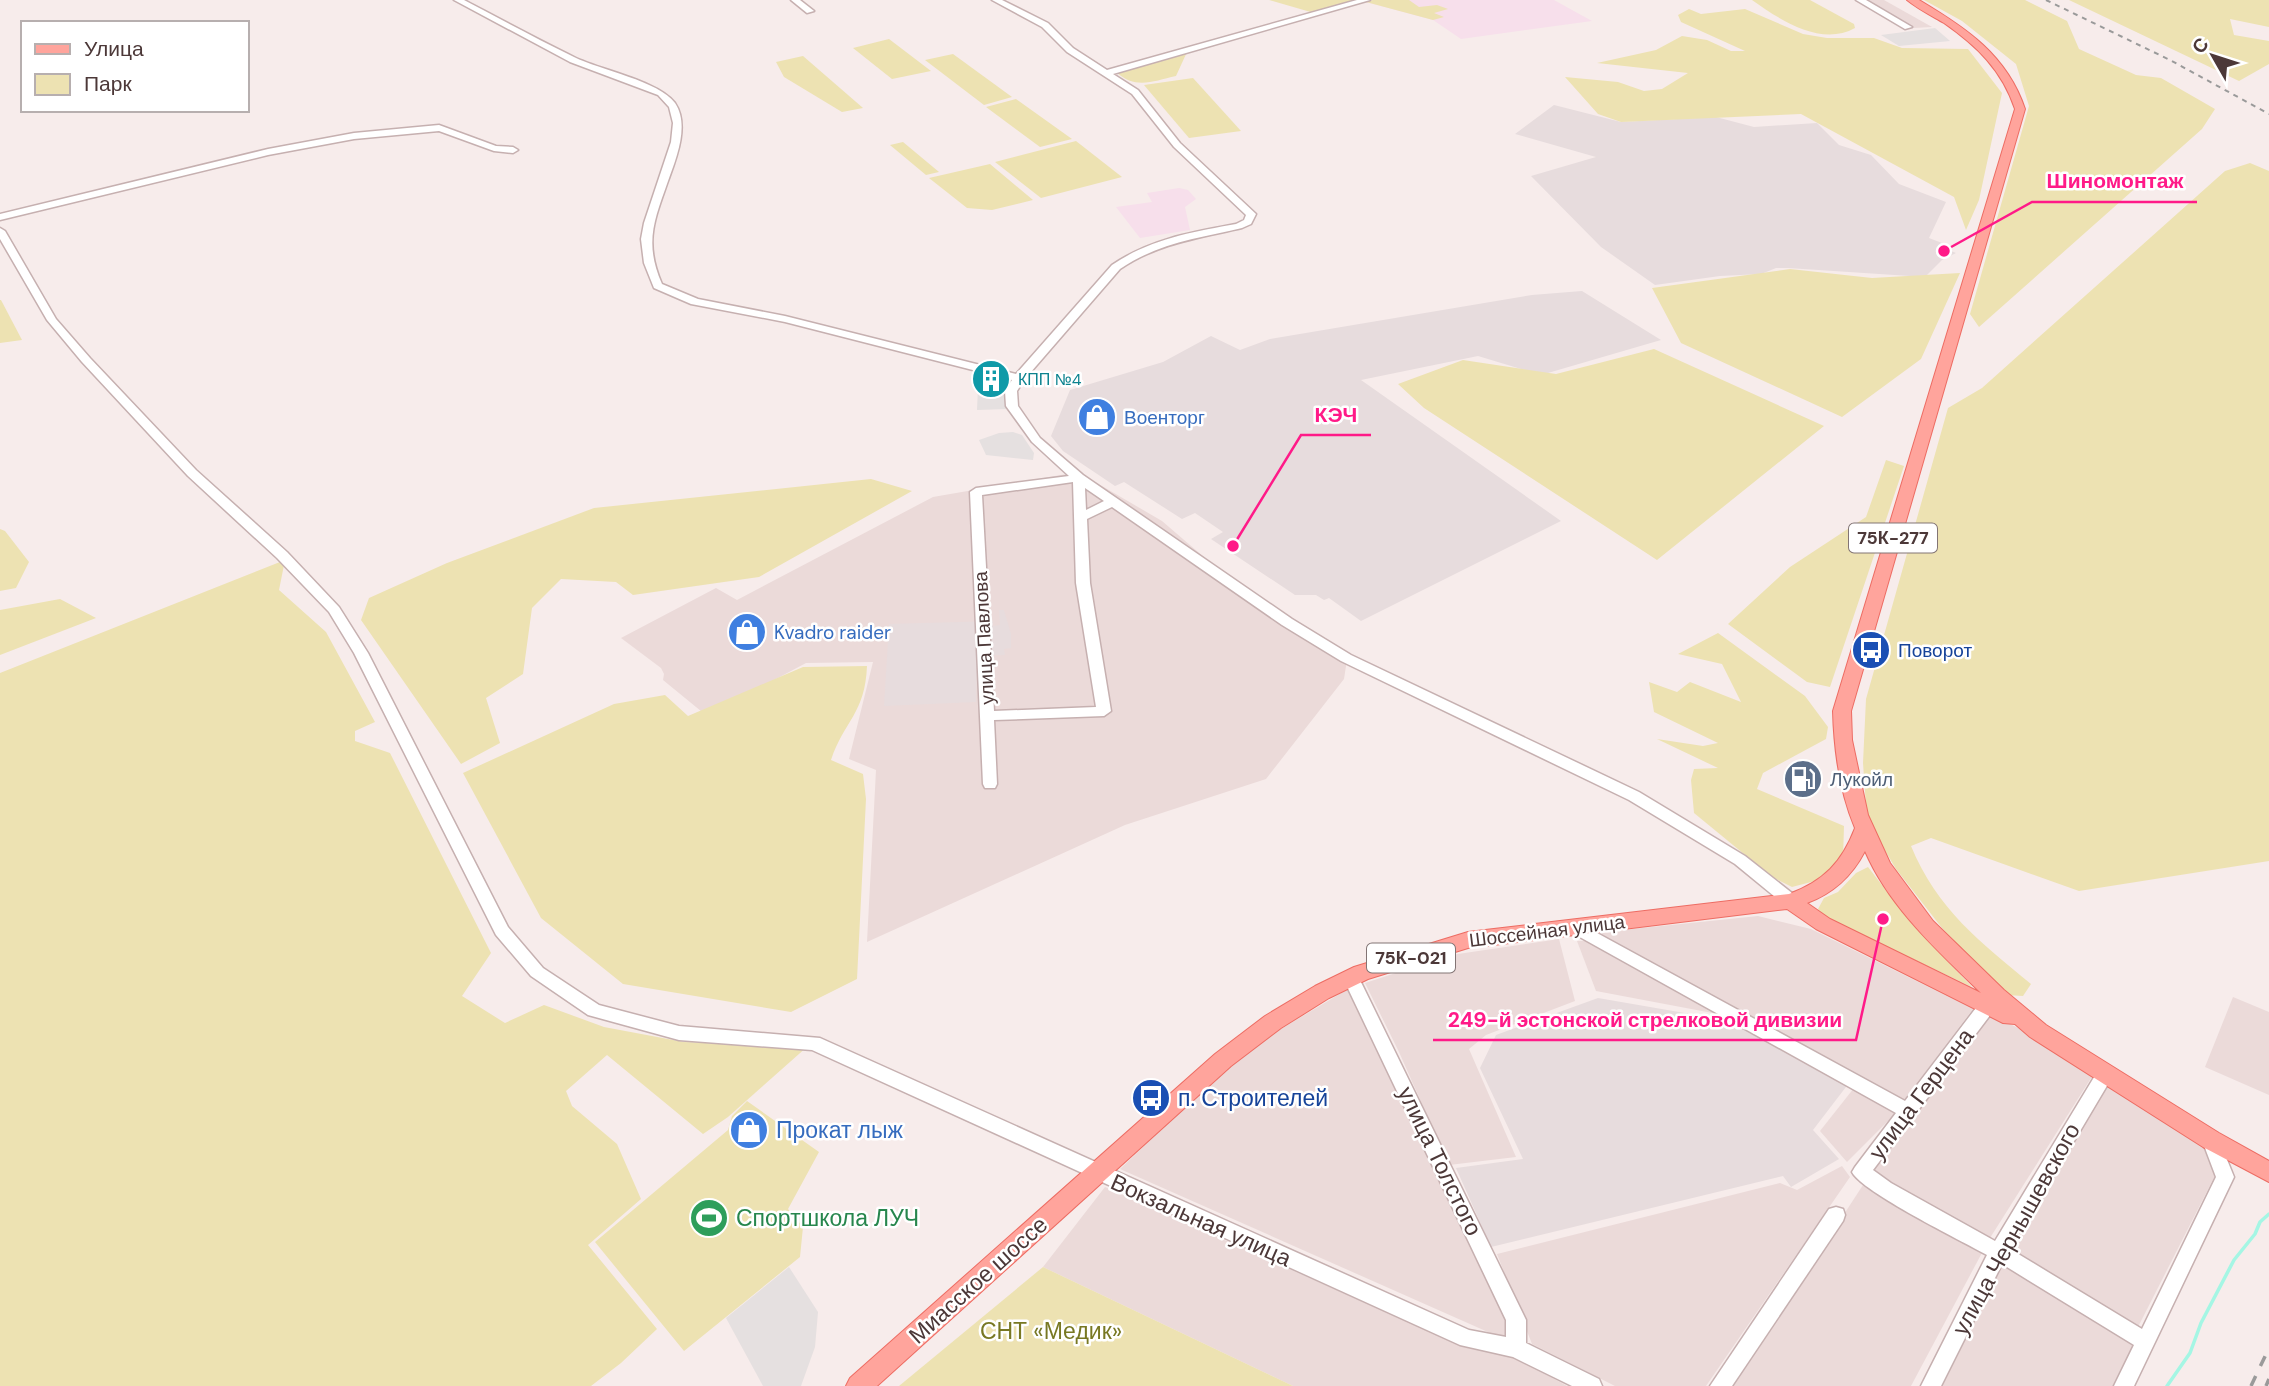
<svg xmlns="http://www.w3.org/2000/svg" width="2269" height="1386" viewBox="0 0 2269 1386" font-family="'DM Sans',sans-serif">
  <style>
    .residential { fill: #ebdad9 }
    .industrial { fill: #e7dcdd }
    .medical { fill: #f7dfeb }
    .green { fill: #ede2b2 }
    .parking { fill: #e5e0e0 }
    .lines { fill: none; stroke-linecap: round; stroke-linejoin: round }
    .stream { stroke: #a5f6e4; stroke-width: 3.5 }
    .minor-casing { stroke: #c6b0b0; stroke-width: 3 }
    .major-casing { stroke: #ed6c63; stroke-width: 2 }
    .minor { fill: #fff; fill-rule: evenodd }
    .major { fill: #ffa49c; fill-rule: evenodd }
    .rail-far1 { stroke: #9a9a9a; stroke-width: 2; stroke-dasharray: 5 5; stroke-linecap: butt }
    .rail { stroke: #9a9a9a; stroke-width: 3.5; stroke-dasharray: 11 11; stroke-linecap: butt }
    .labels { text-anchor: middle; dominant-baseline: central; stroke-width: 5; stroke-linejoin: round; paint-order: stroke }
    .far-culture-label { font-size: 16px; fill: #0d838f; stroke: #fff; text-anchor: start }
    .shield { fill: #fff; stroke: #827474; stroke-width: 2 }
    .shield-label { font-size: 18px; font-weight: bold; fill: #4c3838 }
    .shop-label { font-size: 19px; fill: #366cbe; stroke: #fff; text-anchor: start }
    .street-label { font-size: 19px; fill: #4c3838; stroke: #fff }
    .transit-label { font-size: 19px; fill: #164399; stroke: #fff; text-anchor: start }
    .service-label { font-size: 19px; fill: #4e5e75; stroke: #fff; text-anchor: start }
    .near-street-label { font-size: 23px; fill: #4c3838; stroke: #fff }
    .near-transit-label { font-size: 23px; fill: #164399; stroke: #fff; text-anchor: start }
    .near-shop-label { font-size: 23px; fill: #366cbe; stroke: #fff; text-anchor: start }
    .near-leisure-label { font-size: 23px; fill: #27864d; stroke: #fff; text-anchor: start }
    .near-park-label { font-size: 23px; fill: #787823; stroke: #fff }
    .leader { fill: none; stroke: #ff1a88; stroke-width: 2.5 }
    .callout-dot { fill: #ff1a88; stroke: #fff; stroke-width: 2.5 }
    .callout-label { font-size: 21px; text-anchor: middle; font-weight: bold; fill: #ff1a88; stroke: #fff; stroke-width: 5; stroke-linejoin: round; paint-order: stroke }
  </style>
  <rect width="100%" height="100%" fill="#f7eceb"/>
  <g class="residential">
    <polygon points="1863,0 1884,0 1932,27 1914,28"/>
    <polygon points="1078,472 1162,521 1226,576 1348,653 1344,679 1266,779 1125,825 867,942 876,770 849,759 873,662 806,663 707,716 663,680 664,674 661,668 621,638 716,588 737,600 933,497"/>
    <polygon points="1758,916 1811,929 1973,1009 1904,1100 1594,933"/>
    <polygon points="1559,939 1575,1001 1486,1035 1469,1049 1516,1157 1449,1165 1399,1052 1365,983 1451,955"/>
    <polygon points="1577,941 1589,941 1723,1015 1596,991"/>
    <polygon points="1348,989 1507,1321 1506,1340 1120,1169 1244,1051"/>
    <polygon points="2233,997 2269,1012 2269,1095 2205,1067"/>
    <polygon points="1990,1014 2034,1036 2093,1075 1990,1238 1864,1168"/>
    <polygon points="2108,1086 2225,1156 2138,1327 2007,1252"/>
    <polygon points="1854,1088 1898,1111 1847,1162 1820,1131"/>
    <polygon points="1842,1166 1850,1177 1706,1386 1615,1386 1532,1344 1497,1254 1780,1183 1797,1190"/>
    <polygon points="1863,1185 1984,1249 1911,1386 1732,1386"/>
    <polygon points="1105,1187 1460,1345 1511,1355 1567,1386 1293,1386 1043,1267"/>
    <polygon points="2003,1262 2136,1343 2113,1386 1940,1386"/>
  </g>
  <g class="industrial">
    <polygon points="1554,105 1621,122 1716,117 1754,127 1817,123 1839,145 1871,155 1899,184 1946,202 1929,238 1942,243 1939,246 1956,253 1942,260 1925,277 1788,268 1776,268 1761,274 1720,276 1655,285 1601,247 1531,176 1596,157 1515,134"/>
    <polygon points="1582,291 1661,340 1541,375 1478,356 1361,380 1561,521 1361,621 1329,598 1324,600 1316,595 1295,595 1211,539 1223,532 1195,513 1182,519 1124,482 1115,486 1063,451 1051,436 1070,390 1163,362 1211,336 1240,350 1270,339 1532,295"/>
    <polygon points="999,610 1004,610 1011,634 1011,648 1004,649 1005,655 977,656 976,702 884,706 889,624 993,621 993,626 1000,625"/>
    <polygon points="1598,998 1731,1021 1849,1083 1813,1130 1839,1159 1791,1187 1783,1176 1491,1247 1456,1168 1523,1159 1480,1068 1496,1035"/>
  </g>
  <g class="medical">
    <polygon points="1373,0 1554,0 1592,21 1461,39 1433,20 1366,2"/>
    <polygon points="1179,188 1188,190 1196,199 1185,207 1190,230 1140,238 1116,207 1152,202 1147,193"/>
  </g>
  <g class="green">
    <polygon points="1269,0 1361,0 1314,13"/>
    <polygon points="1373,0 1409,0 1419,7 1437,5 1448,9 1434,13 1444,17 1433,20 1366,2"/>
    <path d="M 1752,0 L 1810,0 L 1854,24 L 1855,28 C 1821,47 1780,20 1752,0 Z"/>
    <polygon points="1924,0 2025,0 2067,21 2079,49 2136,75 2161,78 2215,109 2202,129 1979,327 1970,314 2029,106 2016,64 1962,21"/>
    <polygon points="2069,0 2269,0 2269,27 2230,19 2234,35 2269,41 2269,64 2239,81"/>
    <polygon points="1689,9 1701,14 1745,9 1803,34 1827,38 1874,38 1902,48 1968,49 2002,93 1979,200 1966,230 1954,197 1801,114 1621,122 1598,114 1565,77 1618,82 1644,91 1662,89 1688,73 1597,63 1656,50 1682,36 1707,40 1731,51 1745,51 1681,22 1678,15"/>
    <polygon points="889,39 931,71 892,79 853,48"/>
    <path d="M 1187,52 L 1176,76 C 1153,81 1136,90 1116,72 Z"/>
    <polygon points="953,54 1012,97 984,105 925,60"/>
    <polygon points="803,56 863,108 842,112 784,77 776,62"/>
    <polygon points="1193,78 1241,131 1189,138 1144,85"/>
    <polygon points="1016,99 1072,139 1040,147 986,107"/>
    <polygon points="1076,141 1122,177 1041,198 995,162"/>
    <polygon points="903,142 939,172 926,175 890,145"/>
    <path d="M 2250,163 L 2269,171 L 2269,861 L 2079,891 L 1931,838 L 1911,846 C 1937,909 1980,942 2031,984 L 2023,996 L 2006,995 L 1942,928 L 1896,869 L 1867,820 L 1863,763 L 1866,699 L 1948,408 L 1982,388 L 2225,171 Z"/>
    <polygon points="990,164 1033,200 992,210 967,208 929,178"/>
    <polygon points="1790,269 1872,278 1960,273 1921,359 1842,417 1681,343 1652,288"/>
    <polygon points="0,300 1,300 22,340 0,343"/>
    <polygon points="1654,349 1824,426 1657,560 1424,408 1398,384 1463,360 1556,374"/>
    <polygon points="1886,460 1904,466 1830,687 1807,682 1728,624 1790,567 1866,517"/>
    <polygon points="871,479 912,491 759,577 633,595 616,582 561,579 532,608 523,674 486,698 500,743 461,764 361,620 369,598 447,563 594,508"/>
    <polygon points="0,529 5,531 29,562 16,588 0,591"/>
    <polygon points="285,560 279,590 326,632 375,722 355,731 355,741 390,753 491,953 462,996 505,1023 544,1005 604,1027 684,1042 808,1046 728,1117 703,1134 607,1055 566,1091 572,1106 617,1144 641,1199 588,1245 657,1329 621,1363 591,1386 0,1386 0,673"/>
    <polygon points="60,599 96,618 0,655 0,610"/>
    <polygon points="1718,633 1805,696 1828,727 1826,739 1763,773 1757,789 1844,826 1843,859 1815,881 1792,887 1772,877 1694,813 1691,780 1694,769 1718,768 1657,739 1703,746 1718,743 1654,712 1649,682 1677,692 1690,682 1741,702 1722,664 1678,654"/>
    <path d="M 867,666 C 865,714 844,721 831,760 L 863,774 L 866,799 L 857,979 L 791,1012 L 623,984 L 541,918 L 463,773 L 614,704 L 665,695 L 688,716 L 803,667 Z"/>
    <polygon points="1868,867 1912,924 1972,987 1826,918 1818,909 1824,898 1838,892 1856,873"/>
    <polygon points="747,1101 819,1152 788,1209 803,1227 800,1257 684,1351 595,1242 728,1130 732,1116"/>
    <polygon points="1043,1267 1293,1386 899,1386"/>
  </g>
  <g class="parking">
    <polygon points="1935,28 1950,41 1899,46 1881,35"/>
    <polygon points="978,388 1007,390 1008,409 977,410"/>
    <polygon points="1013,432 1022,435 1034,453 1033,460 986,455 979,440 999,433"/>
    <polygon points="789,1267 818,1312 815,1347 801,1386 763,1386 726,1318"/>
  </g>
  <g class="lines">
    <polyline class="stream" points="2167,1386 2190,1353 2201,1323 2234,1260 2255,1234 2260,1222 2269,1214"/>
    <defs>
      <g id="minor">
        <path d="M 454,0 L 464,0 C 500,19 537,39 574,57 C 600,70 659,81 675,103 C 690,125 676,159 668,181 C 654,221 644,243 662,284 L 698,299 L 785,316 L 1016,374 L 1112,265 C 1150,239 1192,232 1236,224 L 1244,220 L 1246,215 L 1174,147 L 1132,94 L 1067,52 L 1042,27 L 992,0 L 1002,0 L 1048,23 L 1073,48 L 1107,70 L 1357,0 L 1370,0 L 1113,74 L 1138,90 L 1180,143 L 1256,214 L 1251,224 L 1242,228 C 1199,238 1158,243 1120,269 L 1024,380 L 1017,391 L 1018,406 L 1040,438 L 1083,475 L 1292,619 L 1351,655 L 1639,792 L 1745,856 L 1797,897 L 1799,901 L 1797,905 L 1785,905 L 1735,864 L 1629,800 L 1341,661 L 1282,625 L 1112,507 L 1087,519 L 1090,583 L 1111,711 L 1104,716 L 994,720 L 997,784 L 995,788 L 985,788 L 983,784 L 970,492 L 976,488 L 1069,476 L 1032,442 L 1006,406 L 1005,391 L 1012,380 L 785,322 L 691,304 L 654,288 L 644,263 L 641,239 L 644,223 L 671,142 L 673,123 L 669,107 L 658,95 L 570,62 ZM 1073,482 L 1076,583 L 1096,707 L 994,711 L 982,495 ZM 1085,488 L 1104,501 L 1086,510 Z"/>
        <polygon points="791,0 800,0 814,11 807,13"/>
        <polygon points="1856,0 1866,0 1912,27 1905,29"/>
        <polygon points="439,125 496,146 513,147 518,150 513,153 494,151 439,131 354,139 268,155 0,220 0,214 268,149 354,133"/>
        <polygon points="0,228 5,231 56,319 90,358 196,470 287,552 339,607 368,653 508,927 543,968 599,1005 679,1026 820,1038 1469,1330 1506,1337 1506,1320 1343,978 1345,974 1351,972 1357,974 1526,1320 1526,1343 1599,1379 1602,1386 1572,1386 1513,1357 1460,1345 812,1050 679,1040 588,1015 531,976 496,935 354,653 329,612 277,558 188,476 82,362 47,320 0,239"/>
        <path d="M 1575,921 L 1905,1101 L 1982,1000 L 1988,999 L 1994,1000 L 1996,1005 L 1994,1010 L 1873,1170 L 1891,1183 L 1995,1241 L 2099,1069 L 2105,1067 L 2111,1069 L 2114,1074 L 2111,1079 L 2010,1249 L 2142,1329 L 2216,1177 L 2202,1140 L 2205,1135 L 2211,1133 L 2217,1135 L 2234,1177 L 2134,1386 L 2114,1386 L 2134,1345 L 2002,1264 L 1941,1386 L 1921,1386 L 1987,1255 C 1962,1241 1862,1192 1852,1172 L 1855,1167 L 1896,1113 L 1569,931 L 1567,927 L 1569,923 Z"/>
        <polygon points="1836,1207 1843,1209 1845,1215 1843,1221 1732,1386 1710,1386 1829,1209"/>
      </g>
      <path id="major" d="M 1907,0 L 1919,0 C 1966,28 2007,55 2025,109 L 1851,711 L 1852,740 L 1868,815 L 1890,863 L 1933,921 L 2004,990 L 2046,1025 L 2219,1133 L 2269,1161 L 2269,1182 L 2203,1147 L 2030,1037 L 2015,1024 L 2003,1023 L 1816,929 L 1787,909 L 1468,948 L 1368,979 L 1329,998 L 1281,1028 L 1231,1066 L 877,1386 L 846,1386 L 850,1378 L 1215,1054 L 1265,1016 L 1315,986 L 1354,967 L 1468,932 L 1789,894 C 1824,881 1842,862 1855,828 C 1840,793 1834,749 1833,711 L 2015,109 C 2002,70 1977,46 1944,23 C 1932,16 1918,9 1907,0 ZM 1865,851 C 1889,907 1938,951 1981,993 L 1830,919 L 1807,903 C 1834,893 1852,876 1865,851 Z"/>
    </defs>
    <use href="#minor" class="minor-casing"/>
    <use href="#major" class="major-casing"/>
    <use href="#minor" class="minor"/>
    <use href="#major" class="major"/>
    <polyline class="rail-far1" points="2046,0 2170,60 2269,114"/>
    <g class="rail">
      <polyline points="2251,1386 2269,1348"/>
      <polyline points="2266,1386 2269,1379"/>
    </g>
  </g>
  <defs>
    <symbol id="building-disc" viewBox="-11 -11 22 22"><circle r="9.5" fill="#0f9aa8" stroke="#fff"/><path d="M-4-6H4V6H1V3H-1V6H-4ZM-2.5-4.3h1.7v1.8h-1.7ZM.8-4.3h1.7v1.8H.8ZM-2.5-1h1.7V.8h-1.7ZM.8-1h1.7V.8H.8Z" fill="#fff"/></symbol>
    <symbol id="shop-disc" viewBox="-11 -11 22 22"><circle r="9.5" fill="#3f7fe0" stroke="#fff"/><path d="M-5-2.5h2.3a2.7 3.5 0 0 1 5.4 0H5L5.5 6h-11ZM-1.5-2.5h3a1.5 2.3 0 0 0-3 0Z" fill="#fff"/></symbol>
    <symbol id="bus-disc" viewBox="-11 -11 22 22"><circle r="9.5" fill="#1a4fb4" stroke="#fff"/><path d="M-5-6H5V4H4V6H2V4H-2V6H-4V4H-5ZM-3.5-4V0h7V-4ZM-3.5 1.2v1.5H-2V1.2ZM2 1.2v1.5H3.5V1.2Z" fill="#fff"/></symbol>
    <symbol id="fuel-disc" viewBox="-11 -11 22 22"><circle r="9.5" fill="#5c6f8a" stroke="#fff"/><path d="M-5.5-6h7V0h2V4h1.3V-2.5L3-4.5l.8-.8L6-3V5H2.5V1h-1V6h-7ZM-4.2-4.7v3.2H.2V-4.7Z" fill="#fff"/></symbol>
    <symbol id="stadium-disc" viewBox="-11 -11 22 22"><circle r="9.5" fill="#2e9e5b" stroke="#fff"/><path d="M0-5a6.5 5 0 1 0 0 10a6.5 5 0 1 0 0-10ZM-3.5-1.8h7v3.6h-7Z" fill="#fff"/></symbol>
  </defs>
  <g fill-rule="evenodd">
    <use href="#building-disc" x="969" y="357" width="44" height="44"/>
    <use href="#shop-disc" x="1075" y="395" width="44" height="44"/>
    <use href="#shop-disc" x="725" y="610" width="44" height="44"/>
    <use href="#bus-disc" x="1849" y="628" width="44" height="44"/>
    <use href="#fuel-disc" x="1781" y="757" width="44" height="44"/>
    <use href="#bus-disc" x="1129" y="1076" width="44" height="44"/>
    <use href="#shop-disc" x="727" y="1108" width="44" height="44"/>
    <use href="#stadium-disc" x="687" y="1196" width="44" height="44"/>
  </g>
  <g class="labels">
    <g class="far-culture-label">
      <text x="1018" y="379">КПП №4</text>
    </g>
    <g class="shield">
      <rect x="1849" y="523.5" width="88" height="29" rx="5"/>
      <rect x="1367" y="943.5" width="88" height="29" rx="5"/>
    </g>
    <g class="shield-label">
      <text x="1893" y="538">75К-277</text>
      <text x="1411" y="958">75К-021</text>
    </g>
    <g class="shop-label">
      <text x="1124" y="417">Военторг</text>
      <text x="774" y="632">Kvadro raider</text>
    </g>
    <g class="street-label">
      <text transform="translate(984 638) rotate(-93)">улица Павлова</text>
      <text transform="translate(1547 931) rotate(-7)">Шоссейная улица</text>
    </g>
    <g class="transit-label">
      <text x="1898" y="650">Поворот</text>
    </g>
    <g class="service-label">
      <text x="1830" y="779">Лукойл</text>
    </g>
    <g class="near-street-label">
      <text transform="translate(1921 1094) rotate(-53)">улица Герцена</text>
      <text transform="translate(1440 1161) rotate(64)">улица Толстого</text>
      <text transform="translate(1201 1220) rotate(24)">Вокзальная улица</text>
      <text transform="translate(2016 1229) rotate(-61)">улица Чернышевского</text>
      <text transform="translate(978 1280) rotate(-42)">Миасское шоссе</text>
    </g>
    <g class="near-transit-label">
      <text x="1178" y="1098">п. Строителей</text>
    </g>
    <g class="near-shop-label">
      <text x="776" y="1130">Прокат лыж</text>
    </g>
    <g class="near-leisure-label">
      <text x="736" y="1218">Спортшкола ЛУЧ</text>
    </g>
    <g class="near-park-label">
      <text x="1051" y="1331">СНТ «Медик»</text>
    </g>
  </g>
  <path class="leader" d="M1944 251L2032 202H2197M1233 546L1301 435H1371M1883 919L1856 1040H1433"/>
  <g class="callout-dot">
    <circle cx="1944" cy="251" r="7"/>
    <circle cx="1233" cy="546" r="7"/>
    <circle cx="1883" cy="919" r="7"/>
  </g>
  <g class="callout-label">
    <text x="2115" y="188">Шиномонтаж</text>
    <text x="1336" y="422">КЭЧ</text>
    <text x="1645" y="1027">249-й эстонской стрелковой дивизии</text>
  </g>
  <rect x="21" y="21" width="228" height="91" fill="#ffffff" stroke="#b7afaf" stroke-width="2"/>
  <rect x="35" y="44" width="35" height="10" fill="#ffa49c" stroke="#b7afaf" stroke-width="2"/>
  <text x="84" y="56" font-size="21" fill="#4c3838">Улица</text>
  <rect x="35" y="74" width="35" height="21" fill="#ede2b2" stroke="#b7afaf" stroke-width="2"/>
  <text x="84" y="91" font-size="21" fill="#4c3838">Парк</text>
  <g transform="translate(2213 56) rotate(309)" stroke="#ffffff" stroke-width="5" paint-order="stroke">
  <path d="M0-5L12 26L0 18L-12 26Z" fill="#4c3838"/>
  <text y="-10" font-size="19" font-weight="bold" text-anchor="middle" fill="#4c3838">С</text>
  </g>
</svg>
